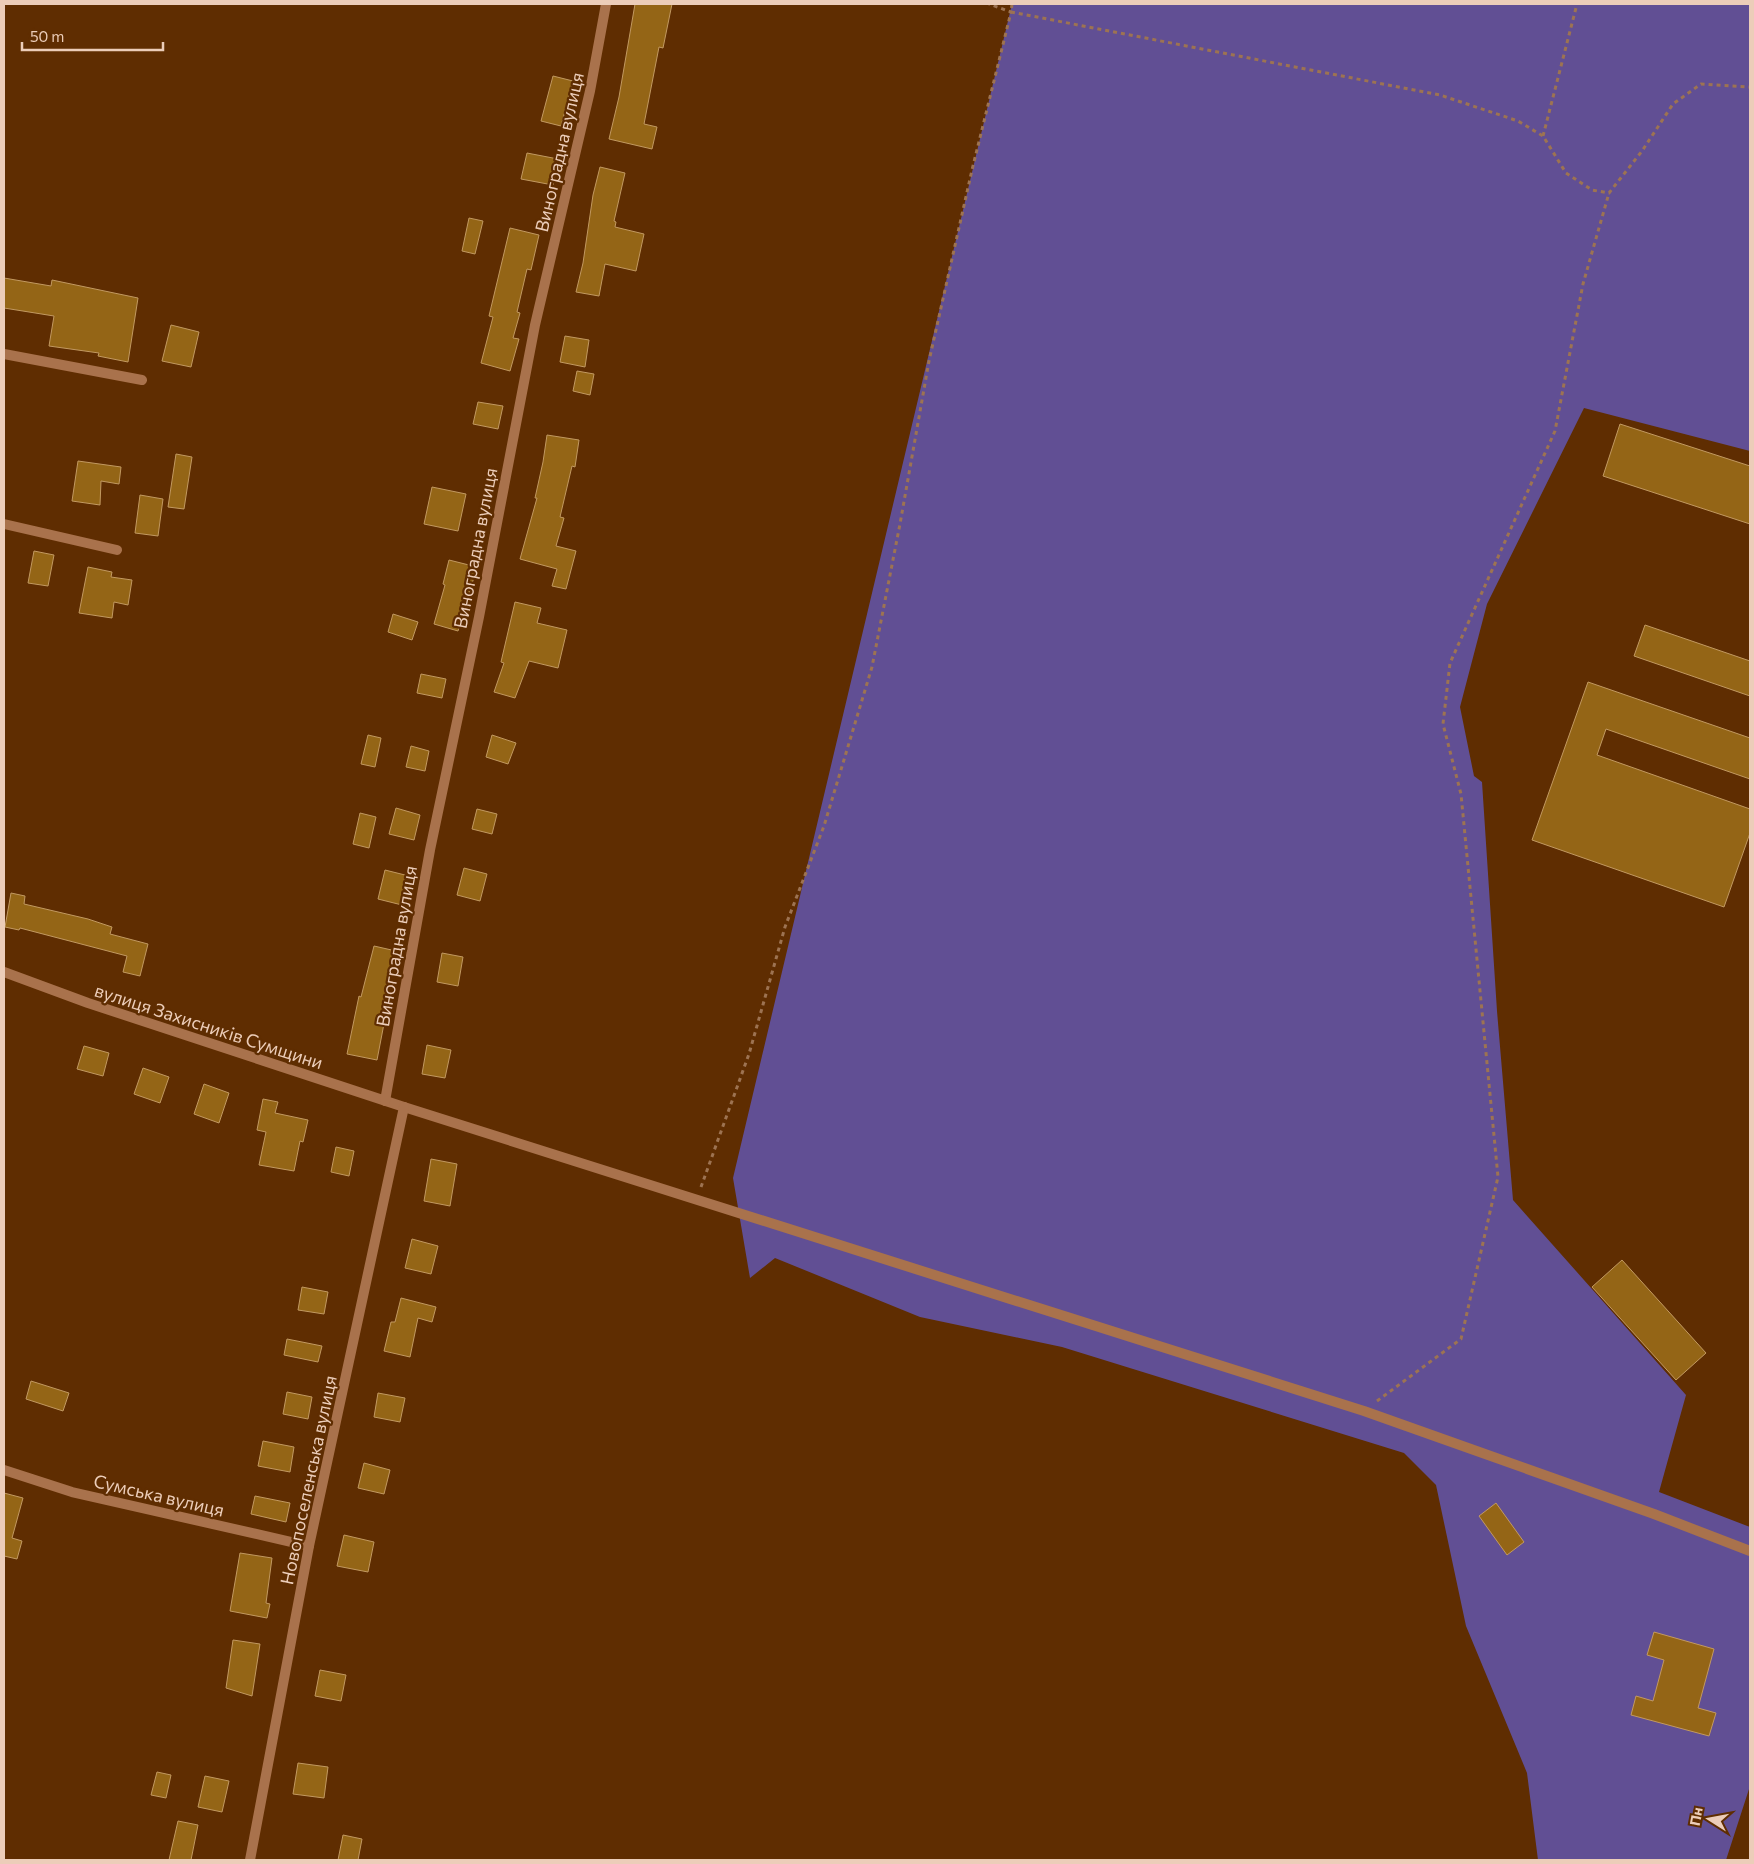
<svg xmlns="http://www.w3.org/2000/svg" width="1754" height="1864" viewBox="0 0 1754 1864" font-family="Commissioner,sans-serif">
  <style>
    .green { fill: #614f94 }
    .building { fill: #946516; stroke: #c29961 }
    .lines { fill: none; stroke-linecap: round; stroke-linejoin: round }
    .path { stroke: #9d7352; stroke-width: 3; stroke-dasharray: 4 4; stroke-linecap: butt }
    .minor { stroke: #a9724c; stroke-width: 10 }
    .labels { text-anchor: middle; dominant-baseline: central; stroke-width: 4.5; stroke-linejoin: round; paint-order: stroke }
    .street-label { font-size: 18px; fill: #eccdb9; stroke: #5f2d01 }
  </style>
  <rect width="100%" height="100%" fill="#5f2d01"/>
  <polygon class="green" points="1012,4 1750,4 1750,451 1584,408 1487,604 1460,707 1474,776 1482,782 1497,1011 1513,1200 1686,1395 1659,1492 1750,1527 1750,1786 1726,1860 1538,1860 1527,1773 1466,1626 1436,1485 1404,1453 1062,1347 920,1317 775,1258 750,1278 733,1178"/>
  <g class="building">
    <polygon points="635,4 672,4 663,48 659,47 644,124 657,127 652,149 609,139 619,97"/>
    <polygon points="553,76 573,81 561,126 541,121"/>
    <polygon points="527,153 558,159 553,185 521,179"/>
    <polygon points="600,167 625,173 614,221 616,222 615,227 644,234 636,271 605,264 599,296 576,292 583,263 593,195"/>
    <polygon points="469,218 483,221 475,254 462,251"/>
    <polygon points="510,228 539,235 531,270 527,269 517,312 520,313 513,338 519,339 510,371 481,363 493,317 489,316"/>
    <polygon points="4,278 51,286 52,280 138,298 128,362 98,356 99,353 49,346 54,316 4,308"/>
    <polygon points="171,325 199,332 191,367 162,361"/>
    <polygon points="565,336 589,340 585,367 560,362"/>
    <polygon points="577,371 594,374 590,395 573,391"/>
    <polygon points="478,402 503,406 498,429 473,424"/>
    <polygon points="1620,424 1750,466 1750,524 1603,476"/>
    <polygon points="547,435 579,440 575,467 572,466 560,517 564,518 556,546 576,551 566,589 552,586 557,569 520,559 537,498 535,498 543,462"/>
    <polygon points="176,454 192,457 184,509 168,507"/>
    <polygon points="78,461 121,467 119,484 101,481 100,505 72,501"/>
    <polygon points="432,487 466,494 458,531 424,524"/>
    <polygon points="140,495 163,499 158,536 135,533"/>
    <polygon points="34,551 54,555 48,586 28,583"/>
    <polygon points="449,560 477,567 458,631 434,624 445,585 443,584"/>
    <polygon points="88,567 112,572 111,577 132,580 128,605 114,602 112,618 79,613"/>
    <polygon points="515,602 541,608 537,623 567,630 558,668 529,661 515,698 494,692 504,663 501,662"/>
    <polygon points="393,614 418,622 412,640 388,632"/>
    <polygon points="1645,625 1750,661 1750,696 1634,656"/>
    <polygon points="421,674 446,679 442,698 417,693"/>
    <polygon points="1588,682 1750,738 1750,779 1606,729 1597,755 1750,809 1750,833 1724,907 1532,840"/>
    <polygon points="368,735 381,738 375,767 361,764"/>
    <polygon points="492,735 516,743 508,764 486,757"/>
    <polygon points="411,746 429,751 425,771 406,767"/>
    <polygon points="396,808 420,815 414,840 389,834"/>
    <polygon points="477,809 497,814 492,834 472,829"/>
    <polygon points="360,813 376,817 369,848 353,844"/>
    <polygon points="464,868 487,874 480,901 457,895"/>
    <polygon points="385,870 409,876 402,905 378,899"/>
    <polygon points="11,893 25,896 24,904 88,919 112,927 110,934 148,944 140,976 123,972 127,956 20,928 19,930 5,927"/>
    <polygon points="374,946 396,951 384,1002 388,1003 377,1060 347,1054 359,996 361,997"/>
    <polygon points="442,953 463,957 458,986 437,982"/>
    <polygon points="427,1045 451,1050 445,1078 422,1074"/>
    <polygon points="84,1046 109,1053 103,1076 77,1069"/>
    <polygon points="143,1068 169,1077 160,1103 134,1094"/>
    <polygon points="204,1084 229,1093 219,1123 194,1114"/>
    <polygon points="263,1099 278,1102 275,1113 308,1120 303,1142 300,1141 294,1171 259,1165 266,1132 257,1130"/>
    <polygon points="336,1147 354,1151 349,1176 331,1172"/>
    <polygon points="431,1159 457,1164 450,1206 424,1201"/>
    <polygon points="412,1239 438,1246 431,1274 405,1268"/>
    <polygon points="1622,1260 1706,1353 1676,1380 1592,1287"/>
    <polygon points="302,1287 328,1292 324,1314 298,1310"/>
    <polygon points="401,1298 436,1307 432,1322 418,1318 410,1357 384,1351 391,1322 395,1322"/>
    <polygon points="287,1339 322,1346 318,1362 284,1355"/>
    <polygon points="31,1381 69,1393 63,1411 26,1399"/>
    <polygon points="287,1392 312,1397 308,1419 283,1414"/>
    <polygon points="378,1393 405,1398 400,1422 374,1417"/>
    <polygon points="263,1441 294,1447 290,1472 258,1466"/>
    <polygon points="364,1463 390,1470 384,1494 358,1488"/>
    <polygon points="4,1493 23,1498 12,1538 22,1541 17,1559 4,1556"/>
    <polygon points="255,1496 290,1503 286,1522 251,1514"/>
    <polygon points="1496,1503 1524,1542 1507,1555 1479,1516"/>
    <polygon points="344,1535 374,1542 368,1572 337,1566"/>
    <polygon points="240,1553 272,1558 266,1603 270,1604 267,1618 230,1611"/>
    <polygon points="1654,1632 1714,1649 1698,1708 1716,1713 1709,1736 1631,1715 1636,1696 1653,1701 1664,1660 1647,1655"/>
    <polygon points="233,1640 260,1644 252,1696 226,1688"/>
    <polygon points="320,1670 346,1675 341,1701 315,1696"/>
    <polygon points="298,1763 328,1767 324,1798 293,1794"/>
    <polygon points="157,1772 171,1775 166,1798 151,1795"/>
    <polygon points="205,1776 229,1781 222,1812 198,1807"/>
    <polygon points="178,1821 198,1825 191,1860 169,1860"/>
    <polygon points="343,1835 362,1839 358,1860 338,1860"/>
  </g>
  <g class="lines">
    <g class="path">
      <polyline points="1012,4 1011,12 1440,95 1518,121 1543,136 1566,173 1592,190 1609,193 1642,151 1673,104 1701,84 1750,87"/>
      <polyline points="1543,136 1577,4"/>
      <polyline points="701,1187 749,1054 785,927 824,826 872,667 900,524 929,361 972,170 1011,12 989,4"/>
      <polyline points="1377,1401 1461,1339 1498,1177 1461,794 1443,724 1450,663 1555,431 1583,284 1609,193"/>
    </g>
    <g class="minor">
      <polyline points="4,354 142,380"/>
      <polyline points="4,524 117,550"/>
      <polyline points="4,972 88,1003 404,1107 1364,1411 1654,1514 1750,1551"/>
      <polyline points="385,1101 430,850 479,617 535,325 590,91 606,4"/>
      <polyline points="4,1470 72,1492 309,1546"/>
      <polyline points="250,1860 309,1546 404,1107"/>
    </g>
  </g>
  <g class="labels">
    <g class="street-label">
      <text transform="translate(559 152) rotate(-77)">Виноградна вулиця</text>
      <text transform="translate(475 548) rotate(-79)">Виноградна вулиця</text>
      <text transform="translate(396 946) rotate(-80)">Виноградна вулиця</text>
      <text transform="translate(209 1026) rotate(18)">вулиця Захисників Сумщини</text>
      <text transform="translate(308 1480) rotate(-78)">Новопоселенська вулиця</text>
      <text transform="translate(159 1495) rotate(13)">Сумська вулиця</text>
    </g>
  </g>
  <rect width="1754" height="1864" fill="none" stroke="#eccdb9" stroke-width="10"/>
  <g transform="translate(1709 1819) rotate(281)" stroke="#5f2d01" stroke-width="4" paint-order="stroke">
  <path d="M0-4L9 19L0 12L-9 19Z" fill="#eccdb9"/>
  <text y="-8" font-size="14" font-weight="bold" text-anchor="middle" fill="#eccdb9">Пн</text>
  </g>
  <path d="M22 42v8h141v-8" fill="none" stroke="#eccdb9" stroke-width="2.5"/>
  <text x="30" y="42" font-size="15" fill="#eccdb9" stroke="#5f2d01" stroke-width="4" paint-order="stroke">50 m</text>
</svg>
